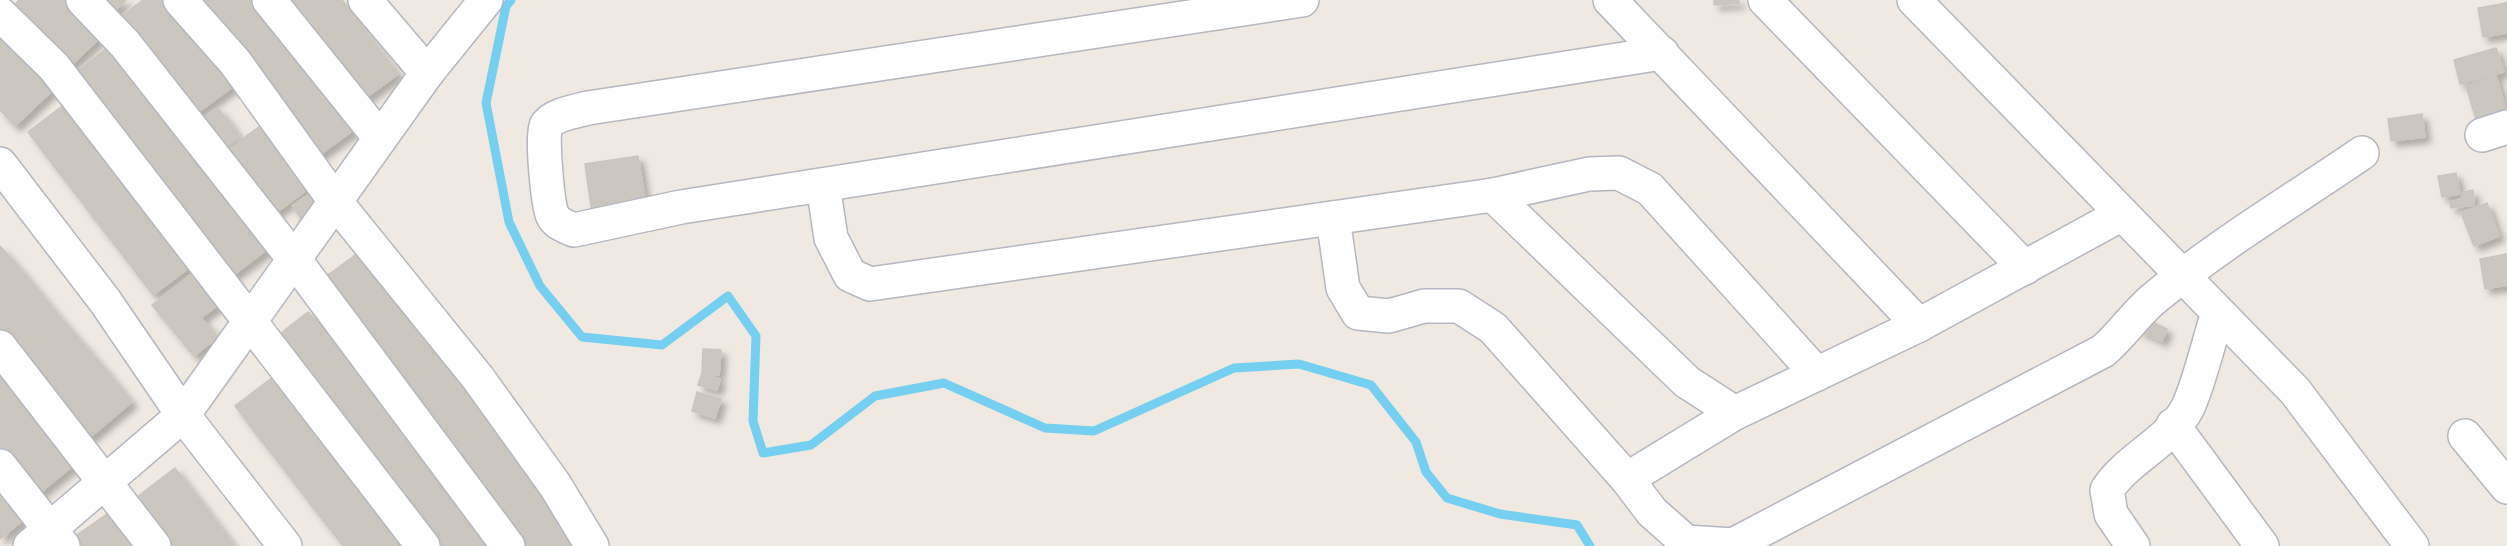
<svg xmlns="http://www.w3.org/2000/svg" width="2507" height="546" viewBox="0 0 2507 546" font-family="Mulish,sans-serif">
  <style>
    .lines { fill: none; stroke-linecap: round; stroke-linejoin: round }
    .stream { stroke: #75cff0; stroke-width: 9 }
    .building { fill: #cbc7bf; stroke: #cbc5ba; stroke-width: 1.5; filter: url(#shadow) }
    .minor-casing { stroke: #b4b7c1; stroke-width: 36 }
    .minor { stroke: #fff; stroke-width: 33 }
  </style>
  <defs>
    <filter id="shadow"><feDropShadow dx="5.5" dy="5.5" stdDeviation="3" flood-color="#0004"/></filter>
  </defs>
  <rect width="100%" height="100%" fill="#efe9e1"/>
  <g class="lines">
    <polyline class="stream" points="511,0 506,6 486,103 509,222 540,286 582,337 662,345 728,296 756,336 753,421 763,453 811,445 875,396 944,383 1045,428 1094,431 1234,368 1299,364 1371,385 1416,442 1426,472 1447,498 1500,514 1577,525 1590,546"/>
  </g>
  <g class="building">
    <polygon points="19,0 70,0 74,4 37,41 8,12"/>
    <polygon points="99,0 126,0 113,13"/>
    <polygon points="143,0 171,0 186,20 144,51 119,18"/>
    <polygon points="193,0 254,0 214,29"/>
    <polygon points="254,0 282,30 238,62 214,29"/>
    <polygon points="289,0 342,0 348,8 305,39"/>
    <polygon points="1714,0 1739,0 1739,3 1714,5"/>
    <polygon points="2507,3 2507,33 2483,37 2478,8"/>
    <polygon points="74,4 104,34 66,70 37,41"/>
    <polygon points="348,8 373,41 330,73 305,39"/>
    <polygon points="186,20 210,52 168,84 144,51"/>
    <polygon points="0,28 27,55 0,81"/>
    <polygon points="282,30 307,63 263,95 238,62"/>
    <polygon points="373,41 398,74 356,105 330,73"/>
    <polygon points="111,45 138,79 96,111 70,77"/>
    <polygon points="2496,48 2504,72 2460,84 2454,60"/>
    <polygon points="210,52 235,85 193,116 168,84"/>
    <polygon points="27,55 57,86 15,126 0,110 0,81"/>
    <polygon points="307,63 331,96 287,128 263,95"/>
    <polygon points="2496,76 2507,114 2477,123 2466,86"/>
    <polygon points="138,79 164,113 122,145 96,111"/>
    <polygon points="331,96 355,129 311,161 287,128"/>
    <polygon points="69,101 94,133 53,165 28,132"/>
    <polygon points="218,108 240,137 222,150 200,122"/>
    <polygon points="164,113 190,147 149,178 122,145"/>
    <polygon points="2422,114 2425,137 2391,141 2388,119"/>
    <polygon points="264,123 288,155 245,186 221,155"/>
    <polygon points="94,133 119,166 78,197 53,165"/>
    <polygon points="190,147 216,180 175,212 149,178"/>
    <polygon points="288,155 312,186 269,218 245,186"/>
    <polygon points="638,156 647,211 593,220 585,164"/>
    <polygon points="119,166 144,198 103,230 78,197"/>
    <polygon points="2456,173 2460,194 2442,197 2438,176"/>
    <polygon points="216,180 243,214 201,246 175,212"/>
    <polygon points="315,190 328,208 305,224 292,206"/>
    <polygon points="2473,190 2474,205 2451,208 2450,202 2460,200 2464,192"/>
    <polygon points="144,198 169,231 128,262 103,230"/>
    <polygon points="2487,203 2499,236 2474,246 2461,213"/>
    <polygon points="243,214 269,248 227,280 201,246"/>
    <polygon points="169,231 194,264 153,295 128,262"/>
    <polygon points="0,246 22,271 0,290"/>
    <polygon points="366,247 392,281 345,314 320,281"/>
    <polygon points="2507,254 2507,285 2485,289 2480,259"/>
    <polygon points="199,269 223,301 201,318 218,337 194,356 152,305"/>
    <polygon points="22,271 49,304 5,341 0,335 0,290"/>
    <polygon points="392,281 416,315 370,348 345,314"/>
    <polygon points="49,304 77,337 33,373 5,341"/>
    <polygon points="308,312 338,342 302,371 272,340"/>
    <polygon points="416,315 441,348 395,382 370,348"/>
    <polygon points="2144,318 2167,329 2162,341 2138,330"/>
    <polygon points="77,337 105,369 61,406 33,373"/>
    <polygon points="338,342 366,381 330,409 302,371"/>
    <polygon points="441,348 466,382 420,416 395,382"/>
    <polygon points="703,349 721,350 719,375 702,373"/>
    <polygon points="0,364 25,395 0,415"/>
    <polygon points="105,369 132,402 88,439 61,406"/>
    <polygon points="702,373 720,379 717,390 698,385"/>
    <polygon points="273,377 298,410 260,439 235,406"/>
    <polygon points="366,381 393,415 356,443 330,409"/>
    <polygon points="466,382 491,416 445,450 420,416"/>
    <polygon points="697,392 721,399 715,418 692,411"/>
    <polygon points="25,395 52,428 9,463 0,453 0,415"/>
    <polygon points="298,410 324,443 286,472 260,439"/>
    <polygon points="393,415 416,450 380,478 356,443"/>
    <polygon points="491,416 516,450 470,484 445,450"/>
    <polygon points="52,428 79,461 36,496 9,463"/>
    <polygon points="324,443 349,476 311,505 286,472"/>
    <polygon points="416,450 440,485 404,513 380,478"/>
    <polygon points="516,450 541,484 495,517 470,484"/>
    <polygon points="175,468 201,502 154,537 128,504"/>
    <polygon points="349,476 375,510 337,538 311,505"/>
    <polygon points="541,484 566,518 527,546 515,546 495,517"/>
    <polygon points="0,485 32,513 0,539"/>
    <polygon points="440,485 464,519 430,546 404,513"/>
    <polygon points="201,502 227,536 213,546 161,546 154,537"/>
    <polygon points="114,509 134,546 74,546 70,540"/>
    <polygon points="375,510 400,543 396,546 343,546 337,538"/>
    <polygon points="566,518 587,546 527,546"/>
    <polygon points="464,519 486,546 430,546"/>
    <polygon points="227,536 234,546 213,546"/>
  </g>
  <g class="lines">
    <defs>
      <g id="minor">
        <polyline points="83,0 125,44 294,259 508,546"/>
        <polyline points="180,0 235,62 335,201 478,378 555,485 592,546"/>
        <polyline points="269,0 380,138"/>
        <polyline points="365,0 427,73"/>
        <path d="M 1302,0 L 588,108 C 577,111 551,115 546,126 C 541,134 548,204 552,214 C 556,224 565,226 574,230 L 681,207 L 1662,53"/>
        <polyline points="1610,0 1919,325"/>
        <polyline points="1765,0 2025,268"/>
        <polyline points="1914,0 2295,391 2412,546"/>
        <polyline points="0,14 54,67 423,546"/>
        <polyline points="2482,135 2507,127"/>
        <polyline points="0,164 105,301 183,415 285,546"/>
        <polyline points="823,185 831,238 850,275 870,284 1493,195 1589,174 1619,173 1650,189 1817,374"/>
        <polyline points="1493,195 1687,382 1735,413 1919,325 2122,214"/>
        <path d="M 1333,218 L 1343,288 L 1358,313 L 1389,316 L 1424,306 L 1459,306 L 1493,328 L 1627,479 L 1652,512 L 1686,542 L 1733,545 L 2103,351 C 2121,336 2133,317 2151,301 C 2216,246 2292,201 2362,153"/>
        <polyline points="0,347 154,546"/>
        <polyline points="2173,425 2262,546"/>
        <polyline points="2465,436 2507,487"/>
        <polyline points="0,466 63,546"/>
        <polyline points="1627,479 1735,413"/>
        <polyline points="30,546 183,415 427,73 486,0"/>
        <path d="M 2133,546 L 2111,514 L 2107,490 C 2127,459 2169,442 2187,409 C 2199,385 2209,340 2218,313"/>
      </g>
    </defs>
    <use href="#minor" class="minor-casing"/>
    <use href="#minor" class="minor"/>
  </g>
</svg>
